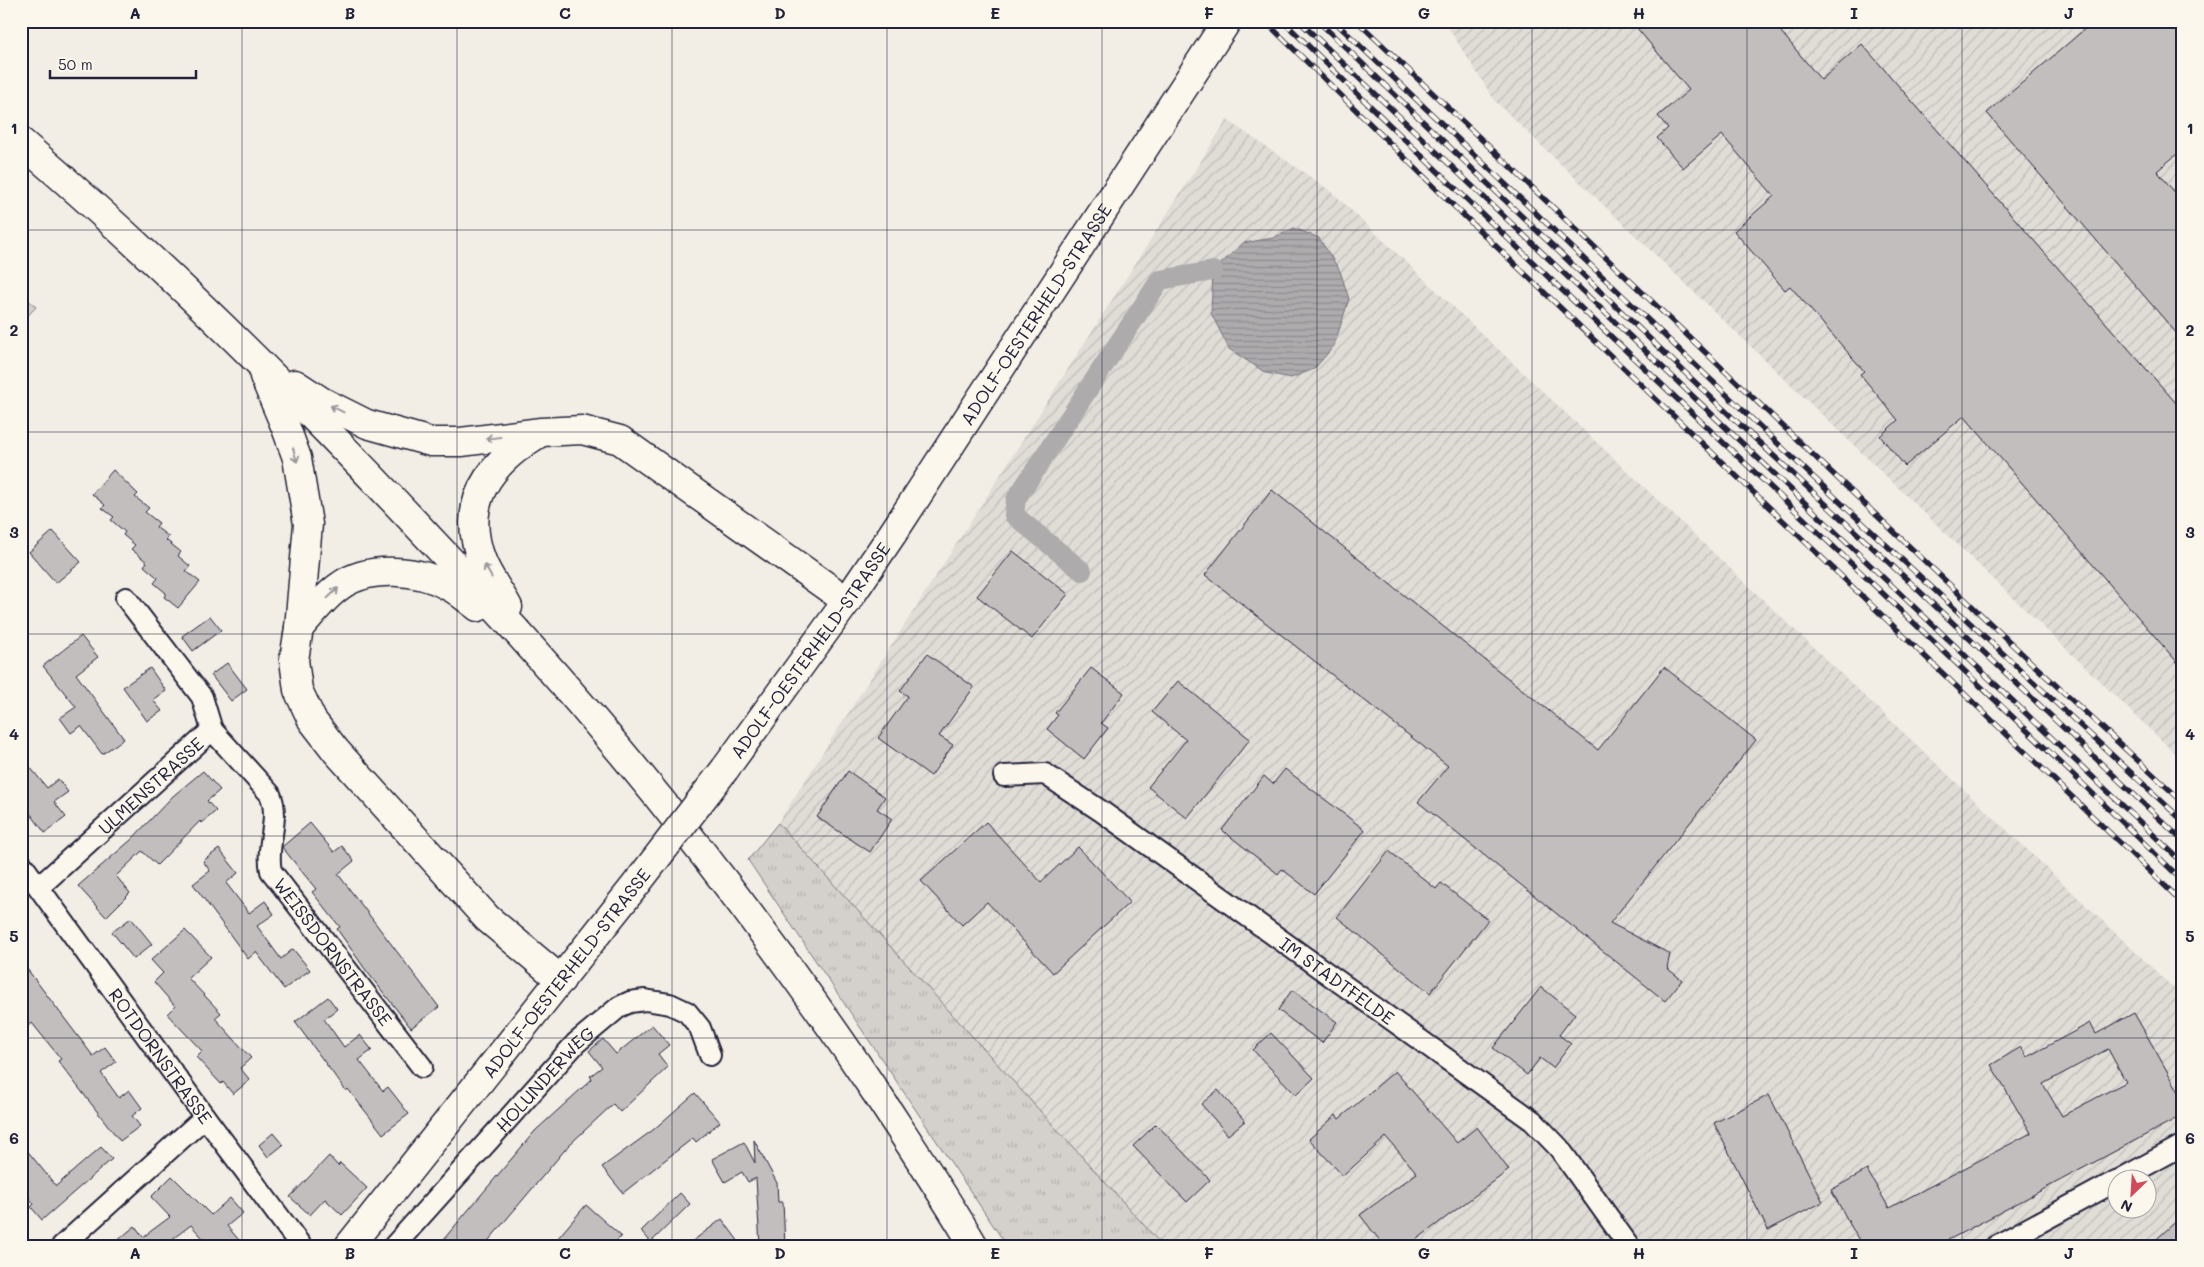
<svg xmlns="http://www.w3.org/2000/svg" width="2204" height="1267" viewBox="0 0 2204 1267" font-family="Mali,sans-serif">
  <style>
    .industrial { fill: url(#industrial-furrows); fill-rule: evenodd }
    .grass { fill: url(#grass-tufts); stroke: #7b7a84 }
    .pitch { fill: #d4d1cc; stroke: #7b7a84 }
    .water { fill: url(#water-rules); stroke: #76747f }
    .lines { fill: none; stroke-linecap: round; stroke-linejoin: round }
    .canal { stroke: #aeabad; stroke-width: 20 }
    .building { fill: #c2bebe; stroke: #22223b; fill-rule: evenodd }
    .street-casing { stroke: #22223b; stroke-width: 24 }
    .secondary-casing { stroke: #22223b; stroke-width: 31 }
    .primary-casing { stroke: #22223b; stroke-width: 31 }
    .street { stroke: #fbf7ec; stroke-width: 20 }
    .secondary { stroke: #fbf7ec; stroke-width: 28 }
    .primary { stroke: #fbf7ec; stroke-width: 28 }
    .rail-casing { stroke: #22223b; stroke-width: 5.5 }
    .rail { stroke: #fbf7ec; stroke-width: 4; stroke-dasharray: 11; stroke-linecap: butt }
    .secondary-bridge-casing { stroke: #22223b; stroke-width: 31; stroke-linecap: butt }
    .secondary-bridge { stroke: #fbf7ec; stroke-width: 28 }
    .oneway { stroke: #99979c }
    .grid { fill: none; stroke: #22223b; stroke-width: 1; stroke-opacity: 0.55 }
    .labels { text-anchor: middle; dominant-baseline: central; stroke-width: 4; stroke-linejoin: round; paint-order: stroke }
    .street-label { font-size: 18px; fill: #22223b; stroke: #fbf7ec }
    .neatline { fill: none; stroke: #22223b; stroke-width: 2 }
    .grid-label { font-size: 16px; text-anchor: middle; font-weight: bold; fill: #22223b }
  </style>
  <defs>
    <pattern id="industrial-furrows" width="10" height="10" patternUnits="userSpaceOnUse" patternTransform="scale(1.25)"><rect width="10" height="10" fill="#e0dcd6"/><path d="M-1 1l2-2M0 10L10 0M9 11l2-2" fill="none" stroke="#c0bcb9"/></pattern>
    <pattern id="grass-tufts" width="24" height="20" patternUnits="userSpaceOnUse" patternTransform="scale(1.25)"><rect width="24" height="20" fill="#d4d1cc"/><path d="M3 7l-1-3M5 7V3M7 7l1-3M15 17l-1-3M17 17v-4M19 17l1-3" fill="none" stroke="#b6b3b0"/></pattern>
    <pattern id="water-rules" width="6" height="5" patternUnits="userSpaceOnUse" patternTransform="scale(1.25)"><rect width="6" height="5" fill="#aeabad"/><path d="M0 2.5h6" fill="none" stroke="#8d8b8e"/></pattern>
  </defs>
  <rect width="100%" height="100%" fill="#f2eee5"/>
  <filter id="ink" filterUnits="userSpaceOnUse"><feTurbulence type="fractalNoise" baseFrequency=".02" numOctaves="2"/><feDisplacementMap in="SourceGraphic" scale="10" xChannelSelector="R" yChannelSelector="G"/><feConvolveMatrix kernelMatrix="1 2 1 2 8 2 1 2 1" color-interpolation-filters="sRGB"/></filter>
  <g filter="url(#ink)">
    <g class="industrial">
      <polygon points="1444,21 2183,21 2183,761 1495,101"/>
      <path d="M 1227,120 L 1332,192 L 2183,997 L 2183,1246 L 1163,1246 L 778,823 ZM 2116,1180 L 2146,1180 L 2146,1210 L 2116,1210 Z"/>
    </g>
    <polygon class="grass" points="778,823 1163,1246 1007,1246 748,860"/>
    <polygon class="pitch" points="21,293 36,307 21,323"/>
    <polygon class="water" points="1294,228 1319,238 1340,271 1349,299 1334,346 1314,369 1291,378 1266,373 1229,349 1211,313 1213,271 1243,243 1273,238"/>
    <g class="lines">
      <polyline class="canal" points="1082,571 1014,515 1016,499 1160,280 1213,271"/>
    </g>
    <g class="building">
      <polygon points="1631,21 1772,21 1821,80 1862,44 2183,411 2183,669 1964,416 1905,466 1880,436 1898,420 1860,374 1864,371 1790,286 1785,290 1734,231 1774,196 1722,135 1683,168 1657,138 1668,128 1658,116 1689,90"/>
      <polygon points="2094,21 2183,21 2183,149 2157,171 2183,202 2183,341 1987,113"/>
      <polygon points="113,470 138,494 135,497 149,508 145,512 159,523 156,527 169,537 166,540 181,552 178,556 190,566 186,571 200,582 178,608 164,597 166,593 154,583 158,578 144,566 147,562 131,549 135,545 123,535 125,532 111,520 114,517 102,508 105,505 92,494"/>
      <polygon points="1272,490 1598,750 1664,667 1756,740 1610,923 1670,954 1667,968 1682,980 1665,1001 1418,802 1448,766 1205,575"/>
      <polygon points="53,531 81,562 56,583 29,552"/>
      <polygon points="1013,551 1068,594 1032,639 977,596"/>
      <polygon points="210,616 221,630 193,651 182,636"/>
      <polygon points="81,636 98,657 76,674 124,739 102,754 81,726 71,733 60,718 76,707 43,666"/>
      <polygon points="927,654 974,687 939,736 953,745 931,776 878,738 908,696 900,691"/>
      <polygon points="227,663 247,689 231,701 211,675"/>
      <polygon points="150,668 166,691 153,700 162,711 147,721 123,687"/>
      <polygon points="1091,668 1124,693 1101,723 1108,728 1084,759 1047,729 1058,715 1055,713"/>
      <polygon points="1178,681 1250,739 1187,818 1148,787 1186,740 1152,712"/>
      <polygon points="21,756 47,788 58,779 68,792 54,802 66,817 45,833 21,801"/>
      <polygon points="1285,769 1365,830 1314,894 1282,869 1278,874 1222,830 1264,776 1273,784"/>
      <polygon points="203,771 220,790 207,801 216,811 202,823 200,821 157,865 142,851 116,876 130,893 106,917 78,886 131,840 173,796"/>
      <polygon points="848,771 885,797 877,809 892,819 870,852 817,817"/>
      <polygon points="986,822 1041,882 1078,847 1130,902 1053,973 987,902 962,925 921,881"/>
      <polygon points="310,823 334,852 342,846 354,861 338,874 439,1007 411,1028 365,969 337,929 340,927 312,892 316,889 282,847"/>
      <polygon points="219,849 238,873 226,883 249,913 265,901 274,914 257,926 281,959 293,949 310,970 284,989 256,952 248,959 193,884 210,871 203,861"/>
      <polygon points="1389,851 1436,889 1441,883 1488,920 1430,993 1337,917"/>
      <polygon points="131,918 152,944 134,959 112,932"/>
      <polygon points="185,930 211,957 188,978 221,1013 215,1018 251,1058 240,1068 250,1080 233,1094 223,1082 221,1084 196,1057 202,1051 167,1014 175,1006 154,982 163,973 151,960"/>
      <polygon points="21,961 93,1056 105,1047 116,1062 101,1073 119,1098 129,1090 142,1108 132,1116 140,1126 120,1141 58,1061 61,1059 32,1023 21,1031"/>
      <polygon points="1541,987 1575,1014 1559,1035 1571,1044 1553,1068 1540,1058 1527,1075 1493,1048"/>
      <polygon points="1292,990 1337,1022 1322,1043 1278,1010"/>
      <polygon points="328,997 337,1009 324,1019 344,1047 360,1035 372,1050 359,1060 383,1091 388,1087 409,1114 383,1134 348,1089 346,1091 295,1022"/>
      <path d="M 2134,1013 L 2183,1099 L 2183,1115 L 1937,1246 L 1862,1246 L 1831,1190 L 1867,1170 L 1889,1208 L 2031,1133 L 1991,1065 L 2021,1047 L 2027,1057 L 2090,1023 L 2096,1034 ZM 2108,1049 L 2126,1082 L 2062,1116 L 2043,1084 Z"/>
      <polygon points="652,1025 669,1045 658,1054 668,1067 620,1112 613,1104 569,1145 484,1246 438,1246 535,1131 592,1079 590,1076 602,1067 589,1051 603,1039 616,1054"/>
      <polygon points="1271,1033 1314,1078 1296,1095 1253,1050"/>
      <polygon points="1395,1071 1457,1143 1477,1127 1509,1170 1408,1246 1384,1246 1360,1215 1417,1173 1386,1137 1343,1176 1309,1139 1336,1115 1339,1119"/>
      <polygon points="1218,1090 1245,1121 1228,1135 1201,1104"/>
      <polygon points="695,1093 720,1122 696,1142 693,1138 623,1193 602,1167 653,1130"/>
      <polygon points="1769,1095 1823,1202 1768,1230 1714,1123"/>
      <polygon points="1156,1124 1210,1180 1187,1202 1133,1146"/>
      <polygon points="273,1133 283,1145 268,1157 259,1145"/>
      <polygon points="754,1140 777,1183 778,1202 783,1202 785,1246 760,1246 756,1178 748,1182 742,1172 725,1182 712,1159 744,1142 755,1163"/>
      <polygon points="21,1143 56,1186 101,1147 112,1159 42,1220 31,1207 34,1204 21,1188"/>
      <polygon points="329,1156 338,1166 340,1163 367,1188 342,1215 325,1199 310,1215 290,1197"/>
      <polygon points="172,1176 211,1215 230,1198 243,1213 227,1226 244,1246 210,1246 191,1225 163,1246 111,1246 135,1226 143,1237 170,1217 151,1197"/>
      <polygon points="680,1193 690,1204 651,1242 641,1231"/>
      <polygon points="586,1205 621,1236 612,1246 551,1246"/>
      <polygon points="2183,1215 2183,1246 2149,1246"/>
      <polygon points="722,1219 742,1246 686,1246"/>
    </g>
    <g class="lines">
      <defs>
        <g id="street">
          <path id="s1" d="M 212,730 L 270,794 C 281,819 265,845 271,871 L 422,1067"/>
          <path id="s2" d="M 1004,776 L 1045,774 L 1101,811 L 1533,1121 L 1559,1148 L 1629,1246"/>
          <path id="s3" d="M 21,863 L 205,1117 L 301,1246"/>
          <path id="s4" d="M 39,887 L 212,730 L 202,697 L 126,598"/>
          <polyline points="2119,1180 2183,1145"/>
          <polyline points="62,1246 205,1117"/>
          <path id="s5" d="M 394,1246 L 576,1043 L 619,1007 L 630,1002 L 645,1000 L 670,1004 L 687,1012 L 700,1028 L 710,1055"/>
          <polyline points="1996,1246 2116,1181"/>
        </g>
        <g id="secondary">
          <path id="s6" d="M 725,769 L 847,601 L 895,530 L 1227,21"/>
          <polyline points="349,1246 638,882"/>
        </g>
        <g id="primary">
          <path d="M 21,142 C 166,266 302,402 432,541 C 464,575 497,609 528,644 C 655,786 773,939 879,1097 C 911,1146 944,1195 974,1246"/>
          <polyline points="264,376 286,428 297,458 308,524 299,628 294,660 298,690 312,720 336,751 487,918 561,980"/>
          <polyline points="295,384 321,401 367,424 431,442 461,442 541,432 582,430 620,440 847,601"/>
          <path d="M 508,607 C 500,592 488,577 482,561 C 459,502 490,463 538,434"/>
          <path d="M 299,628 C 312,614 324,597 340,586 C 369,565 420,569 450,587 C 460,592 469,601 478,607"/>
        </g>
      </defs>
      <use href="#street" class="street-casing"/>
      <use href="#secondary" class="secondary-casing"/>
      <use href="#primary" class="primary-casing"/>
      <use href="#street" class="street"/>
      <use href="#secondary" class="secondary"/>
      <use href="#primary" class="primary"/>
      <defs>
        <g id="rail">
          <polyline points="1265,21 1454,206 2183,903"/>
          <path d="M 1283,21 C 1579,312 1886,591 2183,881"/>
          <polyline points="1299,21 2183,863"/>
          <polyline points="1318,21 1720,406 1914,586 2183,841"/>
          <polyline points="1334,21 1812,476 2183,821"/>
          <polyline points="1357,21 2035,666 2183,802"/>
        </g>
      </defs>
      <use href="#rail" class="rail-casing"/>
      <use href="#rail" class="rail"/>
      <defs>
        <polyline id="secondary-bridge" points="638,882 725,769"/>
      </defs>
      <use href="#secondary-bridge" class="secondary-bridge-casing"/>
      <use href="#secondary-bridge" class="secondary-bridge"/>
    </g>
    <defs><path id="oneway-shaft" d="M-6 0H5M1.5-3L5.5 0L1.5 3" fill="none" stroke-width="1.6" stroke-linecap="round" stroke-linejoin="round" transform="scale(1.25)"/></defs>
    <g class="oneway">
      <use href="#oneway-shaft" transform="translate(337 409) rotate(-153)"/>
      <use href="#oneway-shaft" transform="translate(493 438) rotate(173)"/>
      <use href="#oneway-shaft" transform="translate(295 455) rotate(74)"/>
      <use href="#oneway-shaft" transform="translate(488 571) rotate(-119)"/>
      <use href="#oneway-shaft" transform="translate(333 593) rotate(-44)"/>
    </g>
  </g>
  <path class="grid" d="M 242,21 L 242,1246M 457,21 L 457,1246M 672,21 L 672,1246M 887,21 L 887,1246M 1102,21 L 1102,1246M 1317,21 L 1317,1246M 1532,21 L 1532,1246M 1747,21 L 1747,1246M 1962,21 L 1962,1246M 21,230 L 2183,230M 21,432 L 2183,432M 21,634 L 2183,634M 21,836 L 2183,836M 21,1038 L 2183,1038"/>
  <g class="labels">
    <g class="street-label">
      <text stroke="none"><textPath href="#s6" startOffset="551">ADOLF-OESTERHELD-STRASSE</textPath></text>
      <text stroke="none"><textPath href="#s6" startOffset="146">ADOLF-OESTERHELD-STRASSE</textPath></text>
      <text stroke="none"><textPath href="#s4" startOffset="151">ULMENSTRASSE</textPath></text>
      <text stroke="none"><textPath href="#s1" startOffset="266">WEISSDORNSTRASSE</textPath></text>
      <text transform="translate(566 973) rotate(-52)">ADOLF-OESTERHELD-STRASSE</text>
      <text stroke="none"><textPath href="#s2" startOffset="399">IM STADTFELDE</textPath></text>
      <text stroke="none"><textPath href="#s3" startOffset="238">ROTDORNSTRASSE</textPath></text>
      <text stroke="none"><textPath href="#s5" startOffset="225">HOLUNDERWEG</textPath></text>
    </g>
  </g>
  <rect width="2204" height="1267" fill="none" stroke="#fbf7ec" stroke-width="55"/>
  <g transform="translate(2132 1194) rotate(205)"><circle r="24" fill="#fbf7ec" stroke="#a4a2a5"/>
  <path d="M0-4L9 19L0 12L-9 19Z" fill="#d1495b"/>
  <text y="-8" font-size="14" font-weight="bold" text-anchor="middle" fill="#22223b">N</text>
  </g>
  <path d="M50 70v8h146v-8" fill="none" stroke="#22223b" stroke-width="2.5"/>
  <text x="58" y="70" font-size="15" fill="#22223b" stroke="#fbf7ec" stroke-width="4" paint-order="stroke">50 m</text>
  <rect x="28" y="28" width="2148" height="1212" class="neatline"/>
  <g class="grid-label">
    <text x="135" y="19">A</text>
    <text x="350" y="19">B</text>
    <text x="565" y="19">C</text>
    <text x="780" y="19">D</text>
    <text x="995" y="19">E</text>
    <text x="1209" y="19">F</text>
    <text x="1424" y="19">G</text>
    <text x="1639" y="19">H</text>
    <text x="1854" y="19">I</text>
    <text x="2069" y="19">J</text>
    <text x="14" y="134">1</text>
    <text x="2190" y="134">1</text>
    <text x="14" y="336">2</text>
    <text x="2190" y="336">2</text>
    <text x="14" y="538">3</text>
    <text x="2190" y="538">3</text>
    <text x="14" y="740">4</text>
    <text x="2190" y="740">4</text>
    <text x="14" y="942">5</text>
    <text x="2190" y="942">5</text>
    <text x="14" y="1144">6</text>
    <text x="2190" y="1144">6</text>
    <text x="135" y="1259">A</text>
    <text x="350" y="1259">B</text>
    <text x="565" y="1259">C</text>
    <text x="780" y="1259">D</text>
    <text x="995" y="1259">E</text>
    <text x="1209" y="1259">F</text>
    <text x="1424" y="1259">G</text>
    <text x="1639" y="1259">H</text>
    <text x="1854" y="1259">I</text>
    <text x="2069" y="1259">J</text>
  </g>
</svg>
